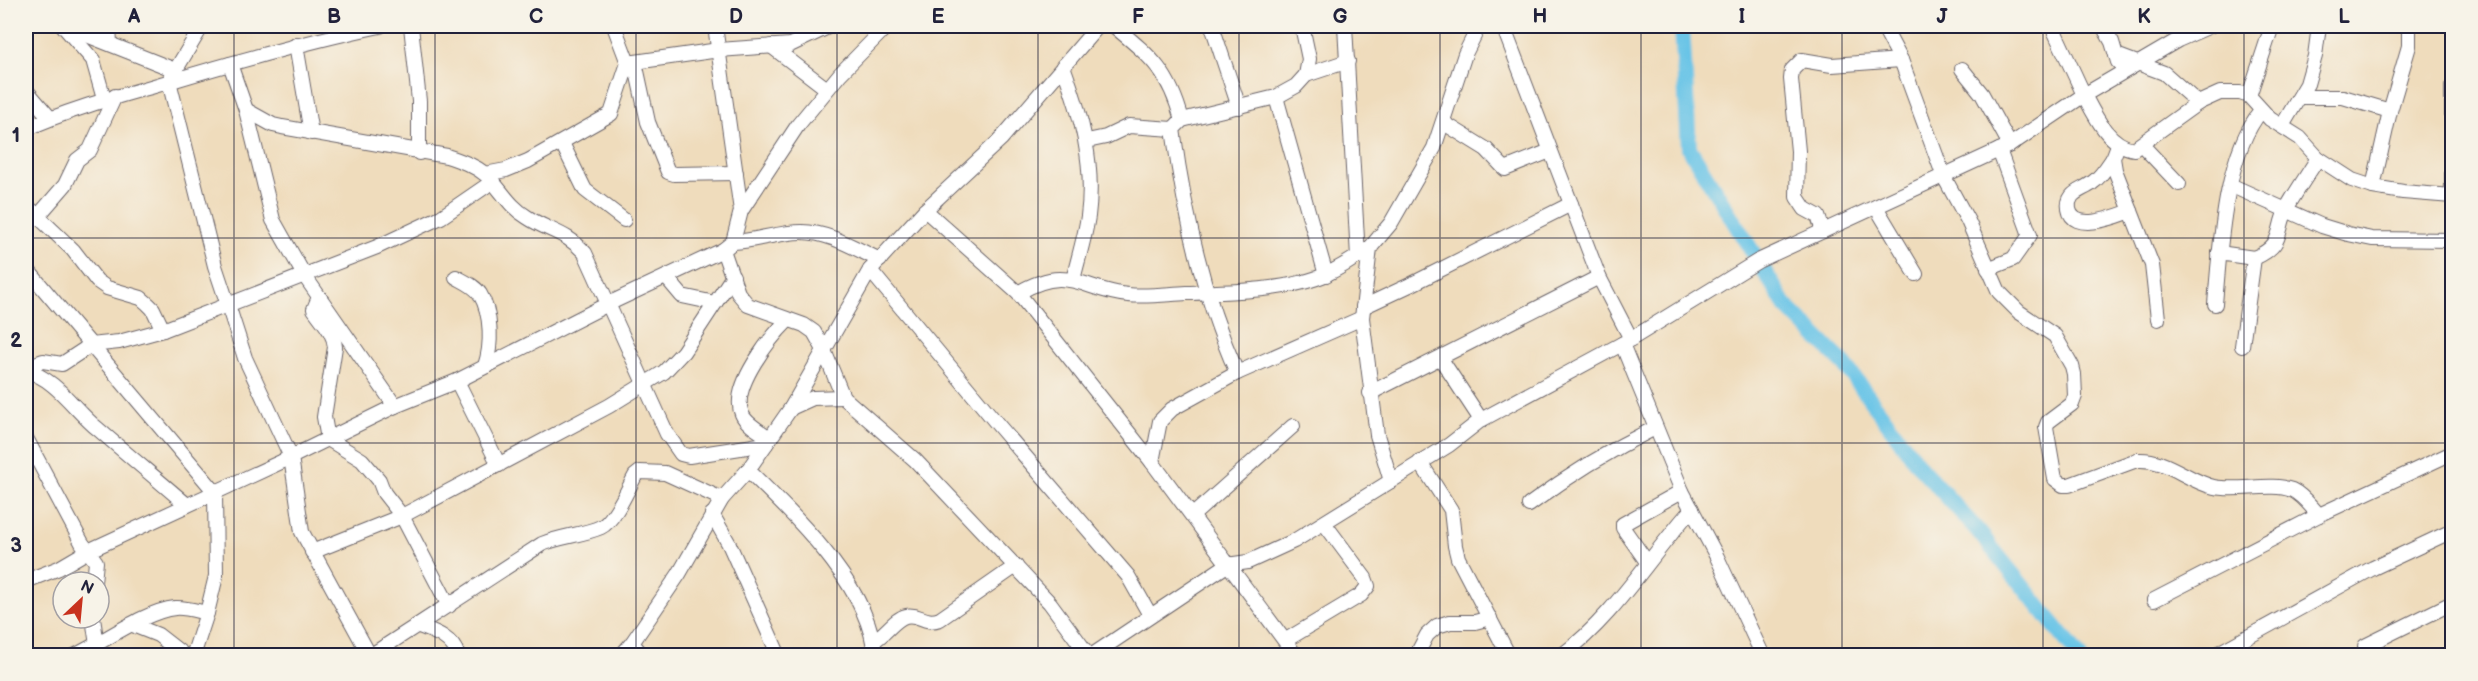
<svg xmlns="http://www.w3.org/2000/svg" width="2478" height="681" viewBox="0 0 2478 681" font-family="'Balsamiq Sans',sans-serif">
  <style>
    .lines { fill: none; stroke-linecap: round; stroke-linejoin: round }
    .river { stroke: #69c4e7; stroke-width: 16 }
    .minor-casing { stroke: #6a6368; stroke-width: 16 }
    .minor { stroke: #fff; stroke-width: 14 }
    .grid { fill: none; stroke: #22223b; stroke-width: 1.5; stroke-opacity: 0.55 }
    .neatline { fill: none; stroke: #22223b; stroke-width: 2 }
    .grid-label { font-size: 20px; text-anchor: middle; font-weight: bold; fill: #22223b }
  </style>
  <rect width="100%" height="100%" fill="#f7f3e8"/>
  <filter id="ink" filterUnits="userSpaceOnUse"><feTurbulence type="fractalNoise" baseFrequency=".0167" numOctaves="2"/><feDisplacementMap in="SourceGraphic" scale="12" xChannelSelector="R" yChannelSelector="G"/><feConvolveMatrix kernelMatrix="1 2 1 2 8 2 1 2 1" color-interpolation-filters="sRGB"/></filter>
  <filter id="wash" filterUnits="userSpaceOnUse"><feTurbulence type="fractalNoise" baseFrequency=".008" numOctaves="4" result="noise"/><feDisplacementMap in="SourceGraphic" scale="24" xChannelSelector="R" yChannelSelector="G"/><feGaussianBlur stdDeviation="1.35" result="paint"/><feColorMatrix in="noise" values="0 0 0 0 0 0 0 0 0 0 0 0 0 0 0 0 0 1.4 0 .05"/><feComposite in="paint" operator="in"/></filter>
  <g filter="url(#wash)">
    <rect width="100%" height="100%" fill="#efdcbc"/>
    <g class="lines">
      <polyline class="river" points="1682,26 1689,148 1758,261 1786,306 1845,365 1920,467 1978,531 2079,656"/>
    </g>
  </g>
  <g filter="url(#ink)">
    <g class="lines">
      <defs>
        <g id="minor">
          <polyline points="64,26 175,70"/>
          <polyline points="109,26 110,43"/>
          <polyline points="202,26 169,81 215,266 228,305 245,358 291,457 302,532 370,656"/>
          <polyline points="411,26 419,101 419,153"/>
          <polyline points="715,26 741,211"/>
          <path d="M 1114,26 C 1151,57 1169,71 1182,120"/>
          <polyline points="1212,26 1239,107"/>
          <polyline points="1302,26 1309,59 1306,75"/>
          <polyline points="1345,26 1358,257"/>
          <polyline points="1503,26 1599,277 1631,339"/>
          <path d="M 1883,26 L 1901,60 L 1944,177 L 1968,221 L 1999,292 L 2019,312 L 2055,336 L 2072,366 L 2074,374 L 2075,396 L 2072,404 L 2048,422 L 2046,427 L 2055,479 L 2063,485 L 2069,485 L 2137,460 C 2167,458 2187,481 2214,487 C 2238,492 2271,482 2292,490 C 2303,495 2311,507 2319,515"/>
          <polyline points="2103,26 2112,42 2118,62"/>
          <path d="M 2210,26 L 2178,40 L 2084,95 C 2095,116 2109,146 2134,149 L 2198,103 L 2220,93 L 2240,93 L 2249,96 L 2270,119 L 2300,138 L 2318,158 L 2352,180 L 2373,187 L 2403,192 L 2452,196"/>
          <polyline points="64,27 93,60 104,99"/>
          <polyline points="296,45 311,133"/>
          <polyline points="771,46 827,89"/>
          <polyline points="2116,55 2164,73 2198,103"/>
          <polyline points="635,62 648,122 668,172 674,174 736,173"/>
          <polyline points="628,63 719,50 790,45 830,26"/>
          <polyline points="230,64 246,110 273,220 304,275 395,406"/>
          <path d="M 1063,66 C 1081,114 1095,164 1088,216 C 1085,237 1078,259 1073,280"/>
          <polyline points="1962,69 1982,94 2010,145"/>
          <polyline points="2452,87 2452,196"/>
          <polyline points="26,90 50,118"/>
          <polyline points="2249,96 2272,26"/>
          <polyline points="1276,97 1326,275"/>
          <polyline points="2301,97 2343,97 2390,111"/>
          <path d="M 246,110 L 273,125 L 282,127 L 447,156 C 461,161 474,165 485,174 C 500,187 508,206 527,217 C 548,231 567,232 585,253 L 667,434 L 681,454 L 689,456 L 766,444"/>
          <polyline points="1444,123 1486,149 1505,169 1550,151"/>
          <polyline points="2282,126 2307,84 2315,56 2319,26"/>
          <path d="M 26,129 C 72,108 120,96 168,82 C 238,61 309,41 380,26"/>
          <polyline points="1087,141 1106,137 1129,126 1173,129"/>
          <polyline points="562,143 585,190 624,220"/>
          <polyline points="2118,145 2113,158 2115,170 2152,265 2158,319"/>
          <polyline points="2142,145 2179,184"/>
          <path d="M 2113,158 C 2107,167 2101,177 2092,183 C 2086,188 2077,190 2072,196 C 2069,200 2068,204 2069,209 C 2073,234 2117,216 2131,211"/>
          <polyline points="485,174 506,170 528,161 611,114 628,63 614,26"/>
          <polyline points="2230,185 2322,226 2348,234 2372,239 2452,240"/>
          <polyline points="2373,187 2390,111 2409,46 2409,26"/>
          <polyline points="26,205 73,250 97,281 107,288 141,298 148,304 153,309 163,330"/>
          <polyline points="1876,207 1916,274"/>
          <polyline points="925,210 1018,293 1152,462 1296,656"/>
          <polyline points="39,215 65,185 77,160 90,150 115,96"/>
          <polyline points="1823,231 1818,216 1805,209 1797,197 1798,151 1791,79 1792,70 1802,60 1832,65 1901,60"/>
          <path d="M 733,242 C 757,241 779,232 802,232 C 829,232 856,249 880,260"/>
          <polyline points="723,250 738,293 748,305 804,325 814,332 823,348 843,397 915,460 1050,603 1089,656"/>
          <polyline points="2219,253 2254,258 2242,346"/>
          <path d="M 2254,258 C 2286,244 2275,231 2288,206 C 2297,190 2308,174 2318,158"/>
          <polyline points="26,268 215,492 216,576 207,613 193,656"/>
          <polyline points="1988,269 2013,259 2030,235 1999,150"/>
          <polyline points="870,270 999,426 1128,576 1150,615"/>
          <path d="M 456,277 C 465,282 475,286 480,294 C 492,314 492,346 485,366"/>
          <polyline points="666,277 682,296 715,303"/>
          <path d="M 1018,293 C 1069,263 1081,290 1128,295 C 1147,297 1167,294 1187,293 C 1228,292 1290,291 1327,274 C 1342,267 1357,257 1370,248"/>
          <path d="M 319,297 L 314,309 C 323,322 334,332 335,347 L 324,417 L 328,439 L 362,460 L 379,480 L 384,493 L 402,516 L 449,606"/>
          <path d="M 2215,304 C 2220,248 2224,156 2261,111"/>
          <polyline points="1363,307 1410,285 1571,204"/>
          <polyline points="1622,344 1682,491 1717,557 1763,656"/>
          <polyline points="1441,359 1481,420"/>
          <polyline points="26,367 43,361 62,364 91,345 119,342 163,330 377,247 441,217 492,182"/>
          <path d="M 26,371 C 56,378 75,411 98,429 C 128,455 158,480 187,505"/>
          <path d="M 1237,373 C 1203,296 1184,212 1173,129 L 1182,120 L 1276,97 L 1296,86 L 1306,75 L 1348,61"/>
          <polyline points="457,381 499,465"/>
          <polyline points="1370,393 1599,277"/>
          <polyline points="791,408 813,398 843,397"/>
          <polyline points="26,438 82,543 96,562 94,582"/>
          <path d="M 770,438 C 761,432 746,424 742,414 C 730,387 771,337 788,320"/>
          <polyline points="1152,462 1160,421 1172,409 1237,373 1362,318"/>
          <polyline points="1420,462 1451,510 1455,546 1458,558 1509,656"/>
          <path d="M 748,470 C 795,517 870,586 875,656"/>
          <polyline points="1391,481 1377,435 1362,318 1370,248 1391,223 1434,148 1465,54 1479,26"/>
          <path d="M 1529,505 C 1569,475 1610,450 1655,428"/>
          <polyline points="712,514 729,544 779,656"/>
          <polyline points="1193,515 1293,426"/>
          <polyline points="312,552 402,516 609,406 664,372 683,352 733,276"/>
          <polyline points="1647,562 1623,528 1623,524 1682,491"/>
          <polyline points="26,581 59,568 88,551 281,462 395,406 457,381 608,304 723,250 733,242 741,211 798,125 840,74 887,26"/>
          <polyline points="2154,600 2319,515 2452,453"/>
          <polyline points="93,618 97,645"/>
          <polyline points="133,625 158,635 185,656"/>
          <path d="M 419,626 C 435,632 453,638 458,656"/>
          <path d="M 875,640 C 885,634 896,618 906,616 C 920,613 924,625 940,619 L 1016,566"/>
          <polyline points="1286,640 1361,595 1368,586 1365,578 1324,523"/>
          <polyline points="2365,646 2452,603"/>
          <path d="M 74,656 C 104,642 145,611 175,608 C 185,607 197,611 207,613"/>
          <path d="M 370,656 L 542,544 C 561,536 583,535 601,527 C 614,521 628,489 635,476 L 640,472 L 665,473 L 722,499"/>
          <polyline points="621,656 632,643"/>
          <polyline points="643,656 632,643 679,574 722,499 748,470 791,408 870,270 925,210 1001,139 1098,26"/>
          <polyline points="1091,656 1227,565 1248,562 1294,541 1449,445 1481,420 1631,339 1758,261 2010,145 2084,95 2052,26"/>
          <polyline points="1416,656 1427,635 1437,626 1450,622 1475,622 1490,618"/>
          <path d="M 1561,656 C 1614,617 1649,557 1692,509"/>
          <polyline points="2213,656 2373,568 2452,531"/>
        </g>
      </defs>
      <use href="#minor" class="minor-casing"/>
      <use href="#minor" class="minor"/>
    </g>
  </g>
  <path class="grid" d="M 234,26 L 234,656M 435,26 L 435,656M 636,26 L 636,656M 837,26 L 837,656M 1038,26 L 1038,656M 1239,26 L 1239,656M 1440,26 L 1440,656M 1641,26 L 1641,656M 1842,26 L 1842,656M 2043,26 L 2043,656M 2244,26 L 2244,656M 26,238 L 2452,238M 26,443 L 2452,443"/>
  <rect width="2478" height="681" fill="none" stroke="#f7f3e8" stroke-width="66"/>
  <g transform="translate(81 600) rotate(26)"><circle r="28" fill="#f7f3e8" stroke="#a29fa3" stroke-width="1.5"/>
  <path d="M0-4.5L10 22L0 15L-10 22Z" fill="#c8321e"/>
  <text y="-9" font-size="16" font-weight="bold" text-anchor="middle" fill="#22223b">N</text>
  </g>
  <rect x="33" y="33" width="2412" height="615" class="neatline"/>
  <g class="grid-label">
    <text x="134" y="23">A</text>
    <text x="334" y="23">B</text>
    <text x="536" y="23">C</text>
    <text x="736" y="23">D</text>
    <text x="938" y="23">E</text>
    <text x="1138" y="23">F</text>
    <text x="1340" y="23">G</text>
    <text x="1540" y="23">H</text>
    <text x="1742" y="23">I</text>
    <text x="1942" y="23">J</text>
    <text x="2144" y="23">K</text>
    <text x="2344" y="23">L</text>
    <text x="16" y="142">1</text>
    <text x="16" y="347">2</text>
    <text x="16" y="552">3</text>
  </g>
</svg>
